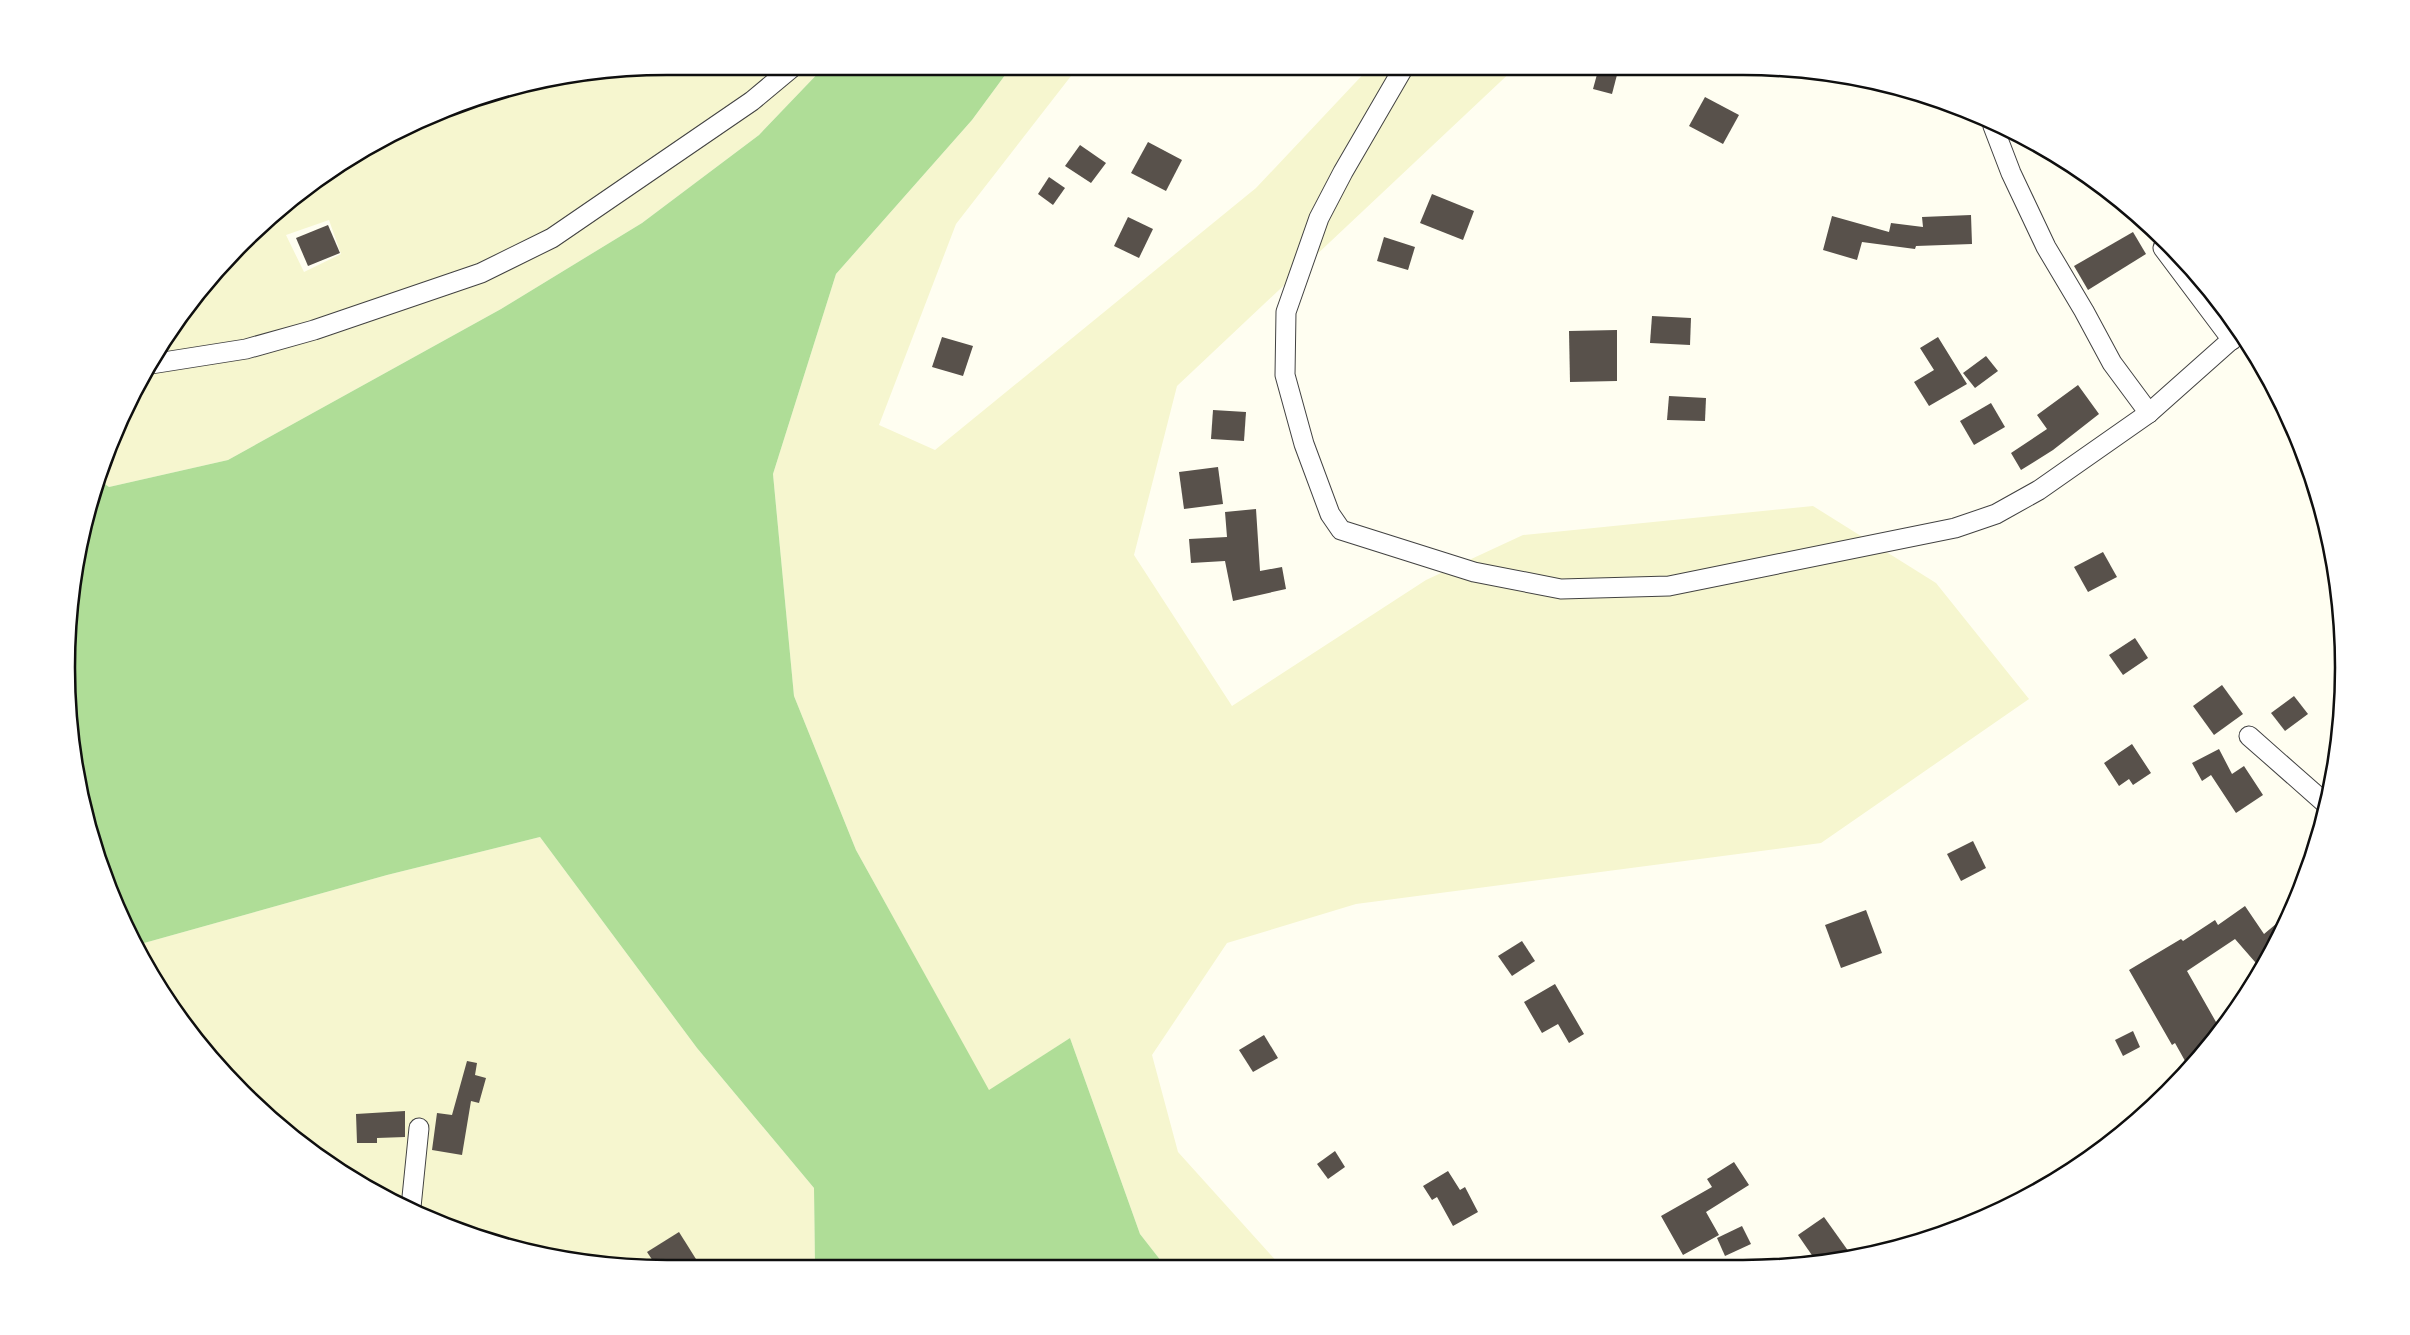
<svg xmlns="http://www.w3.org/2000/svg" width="2410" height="1335" viewBox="0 0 2410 1335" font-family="Merriweather,serif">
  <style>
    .farmland { fill: #f6f6cf; fill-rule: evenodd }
    .forest { fill: #afdd97 }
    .building { fill: #58514b }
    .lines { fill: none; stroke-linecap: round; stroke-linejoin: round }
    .street-casing { stroke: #424242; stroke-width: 21 }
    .street { stroke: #fff; stroke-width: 19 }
    .rim { fill: none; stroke: #0f0f0f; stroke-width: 2.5 }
  </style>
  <rect width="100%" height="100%" fill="#fffef1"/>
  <g class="farmland">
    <path d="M 668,66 L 825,66 L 759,135 L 642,223 L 501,309 L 228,460 L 109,487 L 98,479 L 112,437 L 167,334 L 216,271 L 301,191 L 367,147 L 474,98 L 550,78 ZM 329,220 L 341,254 L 304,272 L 286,235 Z"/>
    <polygon points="1011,67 1078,67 956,224 879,425 935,450 1256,188 1370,67 1516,67 1177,386 1134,555 1232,706 1426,580 1523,535 1813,506 1936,583 2029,699 1821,843 1356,904 1227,943 1152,1055 1178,1152 1280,1265 1165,1266 1140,1234 1070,1038 989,1091 856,850 794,696 773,474 836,274 972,120"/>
    <polygon points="540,837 697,1048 814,1188 815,1267 628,1267 512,1248 367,1188 301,1144 216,1064 167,1001 137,945 387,875"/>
  </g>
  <polygon class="forest" points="825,66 1011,67 972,120 836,274 773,474 794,696 856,850 989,1090 1070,1038 1140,1234 1165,1266 815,1267 814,1188 697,1048 540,837 387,875 137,945 112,898 87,823 68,707 68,628 87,512 98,479 109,487 228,460 501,309 642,223 759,135"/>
  <g class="building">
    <polygon points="1599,67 1618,71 1612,94 1593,89"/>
    <polygon points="1705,97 1739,115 1723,144 1689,126"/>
    <polygon points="1148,142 1182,160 1166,191 1131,173"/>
    <polygon points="1080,145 1106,163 1091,183 1065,166"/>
    <polygon points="1049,177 1065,188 1053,205 1038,194"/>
    <polygon points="1432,194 1474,211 1463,240 1420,223"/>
    <polygon points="1971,215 1972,244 1916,246 1915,249 1862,242 1857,260 1823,250 1832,216 1889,232 1891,223 1923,227 1922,217"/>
    <polygon points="1128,217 1153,229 1139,258 1114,246"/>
    <polygon points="328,225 340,253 308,266 296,238"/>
    <polygon points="2133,232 2146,254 2088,290 2074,266"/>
    <polygon points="1384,237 1415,247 1408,270 1377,261"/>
    <polygon points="1652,316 1691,318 1690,345 1650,343"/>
    <polygon points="1617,330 1617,381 1570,382 1569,331"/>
    <polygon points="942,337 973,346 963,376 932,367"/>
    <polygon points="1938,337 1967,384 1929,406 1914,382 1934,370 1920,348"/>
    <polygon points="1986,356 1998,371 1975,388 1963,373"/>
    <polygon points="2078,385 2099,414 2053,450 2021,470 2011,453 2047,429 2037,415"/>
    <polygon points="1669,396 1706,398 1705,421 1667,420"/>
    <polygon points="1991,403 2005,427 1974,445 1960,421"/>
    <polygon points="1213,410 1246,412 1244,441 1211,439"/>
    <polygon points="1218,467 1223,504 1184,509 1179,472"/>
    <polygon points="1256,509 1260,571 1282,567 1286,589 1233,601 1225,561 1191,563 1189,539 1227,537 1225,512"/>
    <polygon points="2103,552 2117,577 2088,592 2074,567"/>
    <polygon points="2135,638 2148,658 2123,675 2109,655"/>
    <polygon points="2222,685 2243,714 2214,735 2193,706"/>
    <polygon points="2294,696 2308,714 2285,731 2271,713"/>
    <polygon points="2132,744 2151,773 2133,785 2129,779 2119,786 2104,763"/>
    <polygon points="2219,749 2232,774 2244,766 2263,795 2236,813 2211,775 2202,781 2192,763"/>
    <polygon points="1973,841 1986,868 1961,881 1947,854"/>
    <polygon points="2245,906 2264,934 2288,914 2262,970 2235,939 2187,971 2220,1029 2189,1068 2175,1043 2172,1045 2129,970 2181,939 2183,941 2215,920 2218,925"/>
    <polygon points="1866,910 1882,953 1841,968 1825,925"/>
    <polygon points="1522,941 1535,961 1512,976 1498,956"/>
    <polygon points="1555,984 1584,1034 1569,1043 1558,1024 1542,1033 1524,1002"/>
    <polygon points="2133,1031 2140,1047 2123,1056 2115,1040"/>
    <polygon points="1264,1035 1278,1058 1253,1072 1239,1050"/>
    <polygon points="467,1061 477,1063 475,1075 486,1078 479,1103 471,1101 462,1155 432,1150 437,1113 452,1115"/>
    <polygon points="405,1111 405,1137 377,1138 377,1143 357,1143 356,1114"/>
    <polygon points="1335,1151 1345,1167 1328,1179 1317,1164"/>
    <polygon points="1734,1162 1749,1185 1706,1212 1719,1235 1683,1255 1661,1216 1712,1187 1707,1179"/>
    <polygon points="1448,1171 1460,1190 1465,1187 1478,1212 1453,1226 1437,1197 1432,1200 1423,1186"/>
    <polygon points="1824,1217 1849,1252 1838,1259 1818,1264 1798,1235"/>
    <polygon points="1742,1226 1751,1244 1725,1256 1717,1238"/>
    <polygon points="679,1232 701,1267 657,1267 647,1252"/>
  </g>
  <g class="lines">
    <defs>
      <g id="street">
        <polyline points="1404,67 1343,172 1319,218 1286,312 1285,375 1304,444 1330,514 1341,530 1474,572 1561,589 1669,586 1955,528 1996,514 2039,490 2149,413 2239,333"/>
        <polyline points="1993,126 2011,173 2046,247 2084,311 2112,363 2149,413"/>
        <polyline points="2163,248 2232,340"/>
        <polyline points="151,364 246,349 314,330 481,273 552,238 752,101 794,66"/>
        <polyline points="2249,736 2325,803"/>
        <polyline points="411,1207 419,1128"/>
      </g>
    </defs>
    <use href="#street" class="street-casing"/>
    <use href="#street" class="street"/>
  </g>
  <path d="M0 0H2410V1335H0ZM667 75H1743A592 592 0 0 1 2335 667V668A592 592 0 0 1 1743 1260H667A592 592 0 0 1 75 668V667A592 592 0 0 1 667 75Z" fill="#fff" fill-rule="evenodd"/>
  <path class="rim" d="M667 75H1743A592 592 0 0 1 2335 667V668A592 592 0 0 1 1743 1260H667A592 592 0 0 1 75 668V667A592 592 0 0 1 667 75Z"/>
</svg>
